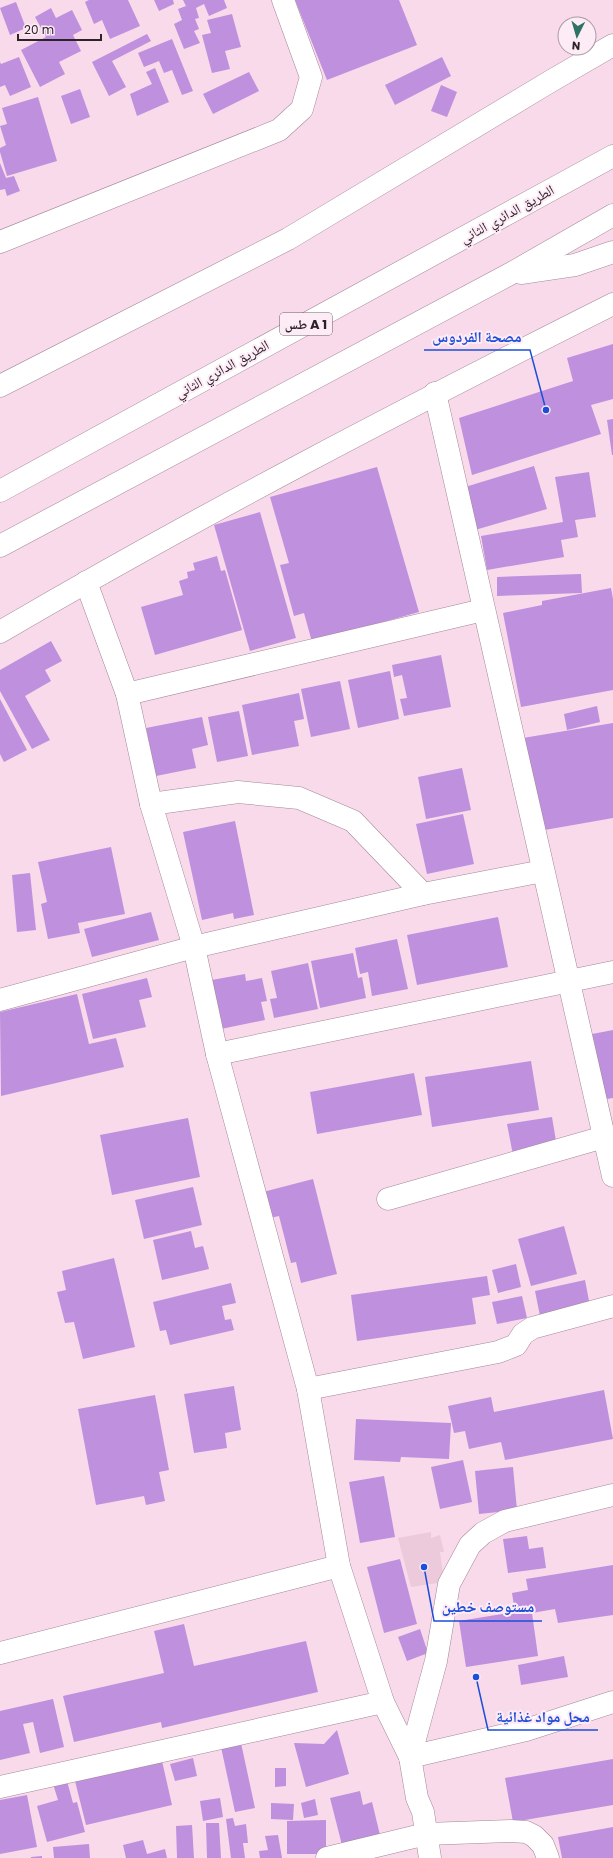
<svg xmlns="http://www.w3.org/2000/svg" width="613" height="1858" viewBox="0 0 613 1858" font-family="Poppins,'Noto Naskh Arabic',sans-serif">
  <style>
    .built { fill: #edc9dc }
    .building { fill: #bf90de }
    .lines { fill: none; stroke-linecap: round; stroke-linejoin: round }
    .minor-casing { stroke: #a38897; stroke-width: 23 }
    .highway-casing { stroke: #a38897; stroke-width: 23 }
    .minor { stroke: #fff; stroke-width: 22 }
    .highway { stroke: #fff; stroke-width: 22 }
    .labels { text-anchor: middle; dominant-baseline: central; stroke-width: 4; stroke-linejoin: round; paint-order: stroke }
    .shield { fill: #fdebf5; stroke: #6b5e66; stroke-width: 1 }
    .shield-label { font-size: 13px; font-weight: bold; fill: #2d2228 }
    .street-label { font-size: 14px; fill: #2d2228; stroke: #fdebf5 }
    .leader { fill: none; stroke: #1d4ed8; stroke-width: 1.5 }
    .callout-dot { fill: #1d4ed8; stroke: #fdebf5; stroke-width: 1.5 }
    .callout-label { font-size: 15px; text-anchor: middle; font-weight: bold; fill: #1d4ed8; stroke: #fdebf5; stroke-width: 4; stroke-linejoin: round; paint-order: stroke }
  </style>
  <rect width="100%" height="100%" fill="#f8daea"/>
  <polygon class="built" points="431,1532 431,1538 440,1535 444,1552 440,1552 444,1582 411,1587 398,1538"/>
  <g class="building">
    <polygon points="89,0 128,0 140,26 110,39 102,20 94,24 85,2"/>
    <polygon points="154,0 173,0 174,4 159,11"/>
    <polygon points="183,0 224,0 227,8 209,16 204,4 196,8 199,18 195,19 199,29 194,31 200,43 184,49 174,24 182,20 178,9 186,6"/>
    <polygon points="295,0 399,0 417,45 327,80"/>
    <polygon points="16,2 26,28 10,35 0,8"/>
    <polygon points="51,8 56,18 72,10 82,30 73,35 81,51 59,62 65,74 40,87 21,50 46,37 35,17"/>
    <polygon points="232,14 241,47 225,51 230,69 212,73 202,35 211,33 207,20"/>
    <polygon points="147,34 151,41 112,61 126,87 109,96 92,62"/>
    <polygon points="172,39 193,91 182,95 172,70 164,73 159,61 144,67 138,53"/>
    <polygon points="19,57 31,87 10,96 5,85 0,87 0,62 1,64"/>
    <polygon points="442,57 451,76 395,105 385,85"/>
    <polygon points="155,68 169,102 137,116 130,94 152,84 146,72"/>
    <polygon points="249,72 259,91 213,114 203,94"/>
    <polygon points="441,85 457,92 447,117 431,111"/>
    <polygon points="80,89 90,117 71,124 61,96"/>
    <polygon points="38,97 57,161 7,176 0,152 0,148 6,145 0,126 7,124 2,108"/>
    <polygon points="0,163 6,178 14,176 20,191 7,196 5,189 0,190"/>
    <polygon points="613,344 613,399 591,405 601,434 472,475 459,418 573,381 567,358"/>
    <polygon points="613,419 613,455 612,455 607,420"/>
    <polygon points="534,466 547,509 475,530 462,488"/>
    <polygon points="377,467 419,612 312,642 304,613 294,616 280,565 289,563 270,497"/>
    <polygon points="589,472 596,517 575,520 578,537 561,540 564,557 487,570 481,536 563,522 555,477"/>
    <polygon points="260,512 296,638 250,651 214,525"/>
    <polygon points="217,556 221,571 225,570 242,630 155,655 141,607 183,595 179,581 188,578 187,572 195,570 193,563"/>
    <polygon points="581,574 582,593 497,596 497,577"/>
    <polygon points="611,588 613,599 613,690 521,707 503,613 542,605 542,601"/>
    <polygon points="51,641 62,661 45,670 51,681 25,696 50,740 32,749 0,691 0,670"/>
    <polygon points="441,655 451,707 404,716 400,699 407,698 402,675 394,677 392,665"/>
    <polygon points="390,671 399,719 358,728 348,680"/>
    <polygon points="340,681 350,729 311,737 301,689"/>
    <polygon points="299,693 304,719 294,721 299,746 252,755 242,705"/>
    <polygon points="0,699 27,750 4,762 0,754"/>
    <polygon points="597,706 600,722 567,730 564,714"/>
    <polygon points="239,711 248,756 217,762 208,717"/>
    <polygon points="202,717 208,745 192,749 196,768 156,776 146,728"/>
    <polygon points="613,723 613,818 539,831 523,738"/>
    <polygon points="462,768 471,810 426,819 418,777"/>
    <polygon points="463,814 474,864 427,874 416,824"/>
    <polygon points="235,821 254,915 234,919 233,913 202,920 183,832"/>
    <polygon points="111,847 125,914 78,923 80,933 48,939 41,904 47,902 38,862"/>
    <polygon points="30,873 36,930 17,932 12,875"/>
    <polygon points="151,912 159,940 92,957 84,929"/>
    <polygon points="498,917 508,967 417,985 407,935"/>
    <polygon points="397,939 408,989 372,996 368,972 360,974 355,948"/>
    <polygon points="353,953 358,978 362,977 366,998 320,1008 311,961"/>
    <polygon points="308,963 318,1009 274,1018 270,999 277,998 271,971"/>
    <polygon points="245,974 246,981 262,978 267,1001 261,1002 265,1020 216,1030 206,981"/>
    <polygon points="147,978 152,997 139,1000 146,1027 93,1039 82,994"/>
    <polygon points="77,994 89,1044 116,1038 124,1067 1,1096 0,1012"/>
    <polygon points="613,1030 613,1098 601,1100 587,1035"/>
    <polygon points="531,1061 539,1110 432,1127 425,1077"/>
    <polygon points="414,1073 422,1115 317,1134 310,1092"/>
    <polygon points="552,1117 557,1147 513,1155 507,1124"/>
    <polygon points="188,1118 200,1177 112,1195 100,1135"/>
    <polygon points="313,1179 337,1274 301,1283 296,1262 291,1263 279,1216 270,1218 263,1192"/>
    <polygon points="193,1187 202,1225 144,1239 135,1200"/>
    <polygon points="564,1226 577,1274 531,1286 518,1239"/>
    <polygon points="191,1231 195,1248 203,1246 209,1269 162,1280 153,1240"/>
    <polygon points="114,1258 135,1347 83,1359 74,1322 65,1323 57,1292 66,1290 62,1271"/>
    <polygon points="516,1264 521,1287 498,1293 492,1270"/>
    <polygon points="487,1276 490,1295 472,1298 476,1324 357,1341 351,1295"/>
    <polygon points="585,1280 590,1306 540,1316 535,1291"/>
    <polygon points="231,1283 236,1303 222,1306 225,1320 231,1319 234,1330 170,1345 166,1330 160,1331 153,1302"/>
    <polygon points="522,1296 527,1318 497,1324 492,1302"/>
    <polygon points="234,1386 241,1430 225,1433 227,1448 194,1453 184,1394"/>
    <polygon points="604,1390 613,1439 505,1460 501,1442 469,1449 465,1431 454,1433 448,1406 491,1397 494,1412"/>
    <polygon points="155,1395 169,1470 159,1472 165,1501 146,1505 144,1496 96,1505 78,1409"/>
    <polygon points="356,1419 451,1423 449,1459 401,1457 400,1462 354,1460"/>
    <polygon points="463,1460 472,1502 440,1509 431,1467"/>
    <polygon points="513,1467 517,1510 479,1514 475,1471"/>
    <polygon points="384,1476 395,1537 360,1543 349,1482"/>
    <polygon points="527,1536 529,1549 543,1547 546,1568 508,1573 503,1539"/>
    <polygon points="400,1559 417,1624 384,1633 367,1567"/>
    <polygon points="613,1565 613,1615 558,1623 555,1609 532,1613 538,1656 466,1667 459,1621 515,1612 512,1593 528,1590 526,1579"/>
    <polygon points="184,1624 194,1666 306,1641 318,1692 162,1728 161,1722 74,1742 63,1696 164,1673 154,1631"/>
    <polygon points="420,1629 428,1653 407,1661 398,1637"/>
    <polygon points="564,1656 568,1677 521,1685 518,1665"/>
    <polygon points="53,1699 64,1747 40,1753 33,1722 23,1724 30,1753 0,1760 0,1711"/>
    <polygon points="337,1730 349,1774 306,1787 294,1743 324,1744"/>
    <polygon points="241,1743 255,1808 235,1812 221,1747"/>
    <polygon points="193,1758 197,1776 175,1781 170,1764"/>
    <polygon points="613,1759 613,1805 513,1822 505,1778"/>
    <polygon points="162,1761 172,1805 86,1825 75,1781"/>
    <polygon points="275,1768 286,1768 286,1786 275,1787"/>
    <polygon points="67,1781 73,1803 77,1802 85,1832 47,1842 37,1806 58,1800 53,1784"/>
    <polygon points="360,1791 363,1805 372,1802 380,1835 342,1845 330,1798"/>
    <polygon points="27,1795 37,1847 0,1854 0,1800"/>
    <polygon points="220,1798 223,1817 203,1821 200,1801"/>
    <polygon points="315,1799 318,1815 304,1818 301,1803"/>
    <polygon points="271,1803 294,1804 293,1820 271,1819"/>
    <polygon points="233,1818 235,1826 246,1824 248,1843 243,1843 245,1858 231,1858 226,1819"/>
    <polygon points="326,1820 326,1854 287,1854 287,1821"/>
    <polygon points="206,1823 219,1823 221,1858 207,1858"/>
    <polygon points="192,1825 194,1858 177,1858 176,1826"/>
    <polygon points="613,1827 613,1858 562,1858 558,1837"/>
    <polygon points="278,1835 282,1858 260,1858 259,1851 268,1850 265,1836"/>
    <polygon points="143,1840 147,1854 165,1849 167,1858 126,1858 123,1845"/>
    <polygon points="89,1844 90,1858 54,1858 53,1847"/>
    <polygon points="42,1856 42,1858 31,1858 31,1857"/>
  </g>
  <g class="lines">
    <defs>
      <g id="minor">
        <polyline points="0,242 279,130 302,109 311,77 283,0"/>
        <polyline points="0,386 288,239 551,81 613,45"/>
        <polyline points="435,393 613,1176"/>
        <polyline points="86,582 127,694 151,804 194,947 217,1054 308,1389 339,1566 383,1702 410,1757 417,1798 423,1812 430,1858"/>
        <path d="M 0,632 C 200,515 406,408 613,304"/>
        <polyline points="127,694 483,610"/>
        <polyline points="151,804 238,792 299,798 353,821 423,894"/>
        <polyline points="0,1000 194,947 423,894 543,871"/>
        <polyline points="217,1054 613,972"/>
        <polyline points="388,1199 604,1137"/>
        <polyline points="308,1389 498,1352 516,1345 523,1334 532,1328 613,1306"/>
        <polyline points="0,1653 339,1566"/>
        <polyline points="410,1757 436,1661 449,1584 470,1545 483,1533 505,1521 613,1495"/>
        <polyline points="410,1757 526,1730 613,1702"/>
        <polyline points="0,1787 383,1702"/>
        <polyline points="327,1858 426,1834 511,1831 526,1832 534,1836 543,1845 548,1858"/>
      </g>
      <g id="highway">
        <polyline points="521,273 575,265 613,252"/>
        <polyline points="0,491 613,156"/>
        <polyline points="0,546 510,274 613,215"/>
      </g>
    </defs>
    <use href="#minor" class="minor-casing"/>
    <use href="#highway" class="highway-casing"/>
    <use href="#minor" class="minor"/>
    <use href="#highway" class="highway"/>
  </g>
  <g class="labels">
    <rect class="shield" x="280" y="313" width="52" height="22" rx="3"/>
    <g class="shield-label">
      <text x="306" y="324">طس A 1</text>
    </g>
    <g class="street-label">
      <text transform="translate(507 214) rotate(-29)">الطريق الدائري الثاني</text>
      <text transform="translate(222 369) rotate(-29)">الطريق الدائري الثاني</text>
    </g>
  </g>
  <path class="leader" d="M546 410L530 350H424M424 1567L434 1621H542M476 1677L488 1730H598"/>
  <g class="callout-dot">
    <circle cx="546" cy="410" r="4"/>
    <circle cx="424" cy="1567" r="4"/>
    <circle cx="476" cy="1677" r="4"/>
  </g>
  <g class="callout-label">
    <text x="477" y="342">مصحة الفردوس</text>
    <text x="488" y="1612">مستوصف خطين</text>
    <text x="543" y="1722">محل مواد غذائية</text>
  </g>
  <g transform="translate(577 36) rotate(185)"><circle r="19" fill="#fdebf5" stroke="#aa9ba3"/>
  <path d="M0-3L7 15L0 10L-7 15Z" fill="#2d7265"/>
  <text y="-6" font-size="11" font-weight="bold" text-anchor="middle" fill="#2d2228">N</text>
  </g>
  <path d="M18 34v6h83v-6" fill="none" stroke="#2d2228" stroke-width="2"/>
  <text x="24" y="34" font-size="12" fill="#2d2228" stroke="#fdebf5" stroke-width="3" paint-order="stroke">20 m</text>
</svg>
